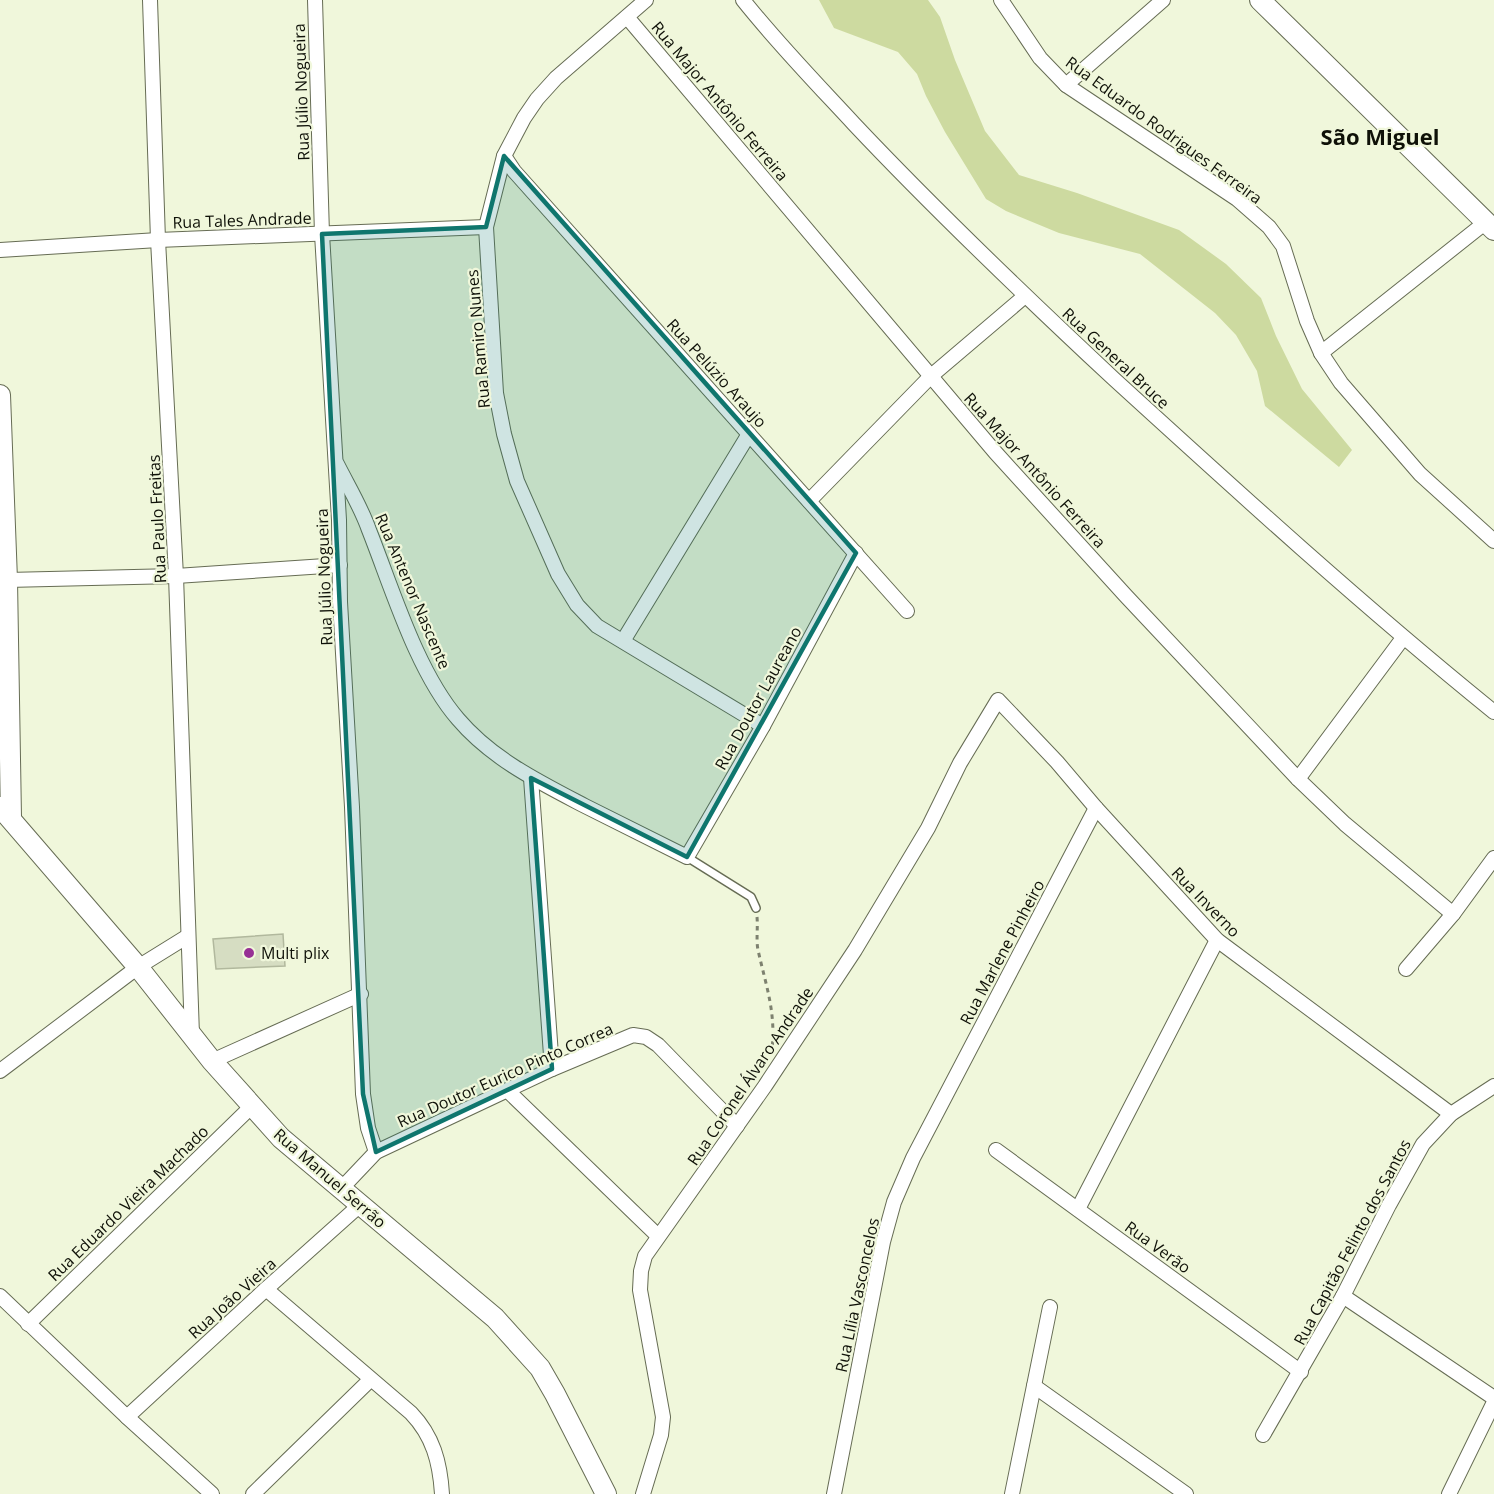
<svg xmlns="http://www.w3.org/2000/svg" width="1494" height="1494" viewBox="0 0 1494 1494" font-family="'Open Sans',sans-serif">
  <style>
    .green { fill: #cddaa0 }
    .building { fill: #d6ddc2; stroke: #b1b89d; stroke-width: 1.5 }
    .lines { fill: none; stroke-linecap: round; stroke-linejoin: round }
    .lane-casing { stroke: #666c54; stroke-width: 10 }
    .street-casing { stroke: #666c54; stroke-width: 16 }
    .secondary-casing { stroke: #666c54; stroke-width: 22 }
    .path { stroke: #7d816f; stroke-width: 3; stroke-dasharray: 4.5 4.5; stroke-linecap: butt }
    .lane { stroke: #fff; stroke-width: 7 }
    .street { stroke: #fff; stroke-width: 14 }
    .secondary { stroke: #fff; stroke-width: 20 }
    .marked { fill: #0f766e; fill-opacity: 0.2; stroke: #0f766e; stroke-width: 4.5; stroke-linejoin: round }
    .poi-dot { fill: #973095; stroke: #f0f7db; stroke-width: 2 }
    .labels { text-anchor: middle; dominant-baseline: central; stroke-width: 4.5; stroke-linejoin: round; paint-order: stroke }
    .street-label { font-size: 16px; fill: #0f1108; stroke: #f0f7db }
    .poi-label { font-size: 16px; fill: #0f1108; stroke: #f0f7db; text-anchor: start }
    .district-label { font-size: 22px; font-weight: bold; fill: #0f1108; stroke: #f0f7db }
  </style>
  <rect width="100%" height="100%" fill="#f0f7db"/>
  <polygon class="green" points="819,0 928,0 940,17 955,60 985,131 1019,175 1077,193 1179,230 1226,264 1261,298 1276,336 1302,389 1352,450 1339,467 1265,406 1257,371 1236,335 1215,313 1140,254 1059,233 1006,211 986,199 945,132 926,96 917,74 898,52 834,28"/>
  <polygon class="building" points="283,934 285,966 216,969 213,939"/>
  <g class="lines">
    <defs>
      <polyline id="lane" points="687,857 751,897 756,908"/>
      <g id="street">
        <polyline points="150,0 158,240 176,576 192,1035"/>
        <polyline points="315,0 322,234 339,520 340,602 352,807 363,1094 368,1128 376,1152"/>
        <polyline points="646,0 556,78 537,99 524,118 504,156 486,227 496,393 504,434 517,481 558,574 577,605 597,626 763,726"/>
        <path d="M 743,0 C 778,44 816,83 854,124 C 937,212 1025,296 1114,379 C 1239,493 1363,606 1494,712"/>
        <polyline points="1001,0 1040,58 1066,85 1237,199 1269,227 1283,246 1307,321 1321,353 1341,383 1420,474 1494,541"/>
        <polyline points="627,17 995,452 1126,596 1298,779 1345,824 1453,914"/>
        <polyline points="1066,85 1163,0"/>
        <polyline points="504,156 514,171 907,611"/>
        <polyline points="0,250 158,240 486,227"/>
        <polyline points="1321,353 1486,222"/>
        <path d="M 337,464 C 348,486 361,507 369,530 C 392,588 417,672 458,719 C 492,759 539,782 585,806 C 619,823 653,840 687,857 L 763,726 L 856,553"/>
        <polyline points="809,501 931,376 1025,296"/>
        <polyline points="7,580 176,576 340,565"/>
        <polyline points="623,641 749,434"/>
        <polyline points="531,778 552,1069"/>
        <polyline points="1298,779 1403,638"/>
        <polyline points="1406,969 1453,914 1494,858"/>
        <polyline points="212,1061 361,994"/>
        <polyline points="0,1071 138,967 188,936"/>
        <polyline points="508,1091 658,1236"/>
        <polyline points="996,1150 1301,1372"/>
        <polyline points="340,1190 376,1152 552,1069 633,1035 646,1037 658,1045 737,1126"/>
        <polyline points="1078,1209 1217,940"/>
        <path d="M 266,1289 L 411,1413 C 433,1436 440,1462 442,1494"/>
        <polyline points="0,1296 127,1417 212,1494"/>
        <polyline points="1343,1296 1494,1398"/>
        <polyline points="28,1324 251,1107"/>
        <polyline points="1034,1386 1186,1494"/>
        <polyline points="127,1417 266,1289 360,1205"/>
        <polyline points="1263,1435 1343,1296 1389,1205 1423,1144 1451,1114 1494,1086"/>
        <polyline points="253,1494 370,1380"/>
        <polyline points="643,1494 661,1435 663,1417 640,1290 641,1271 645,1256 765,1086 855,950 928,828 960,763 998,700 1057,762 1096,808 1217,940 1451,1114"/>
        <polyline points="834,1494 883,1242 894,1202 913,1158 1096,808"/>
        <polyline points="1012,1494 1050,1307"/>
        <polyline points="1449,1494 1494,1402"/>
      </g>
      <g id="secondary">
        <polyline points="1260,0 1494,230"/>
        <polyline points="0,395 7,580 11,818"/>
        <polyline points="0,807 138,967 212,1061 281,1138 495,1318 540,1368 555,1394 606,1494"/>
      </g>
    </defs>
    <use href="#lane" class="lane-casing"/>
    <use href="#street" class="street-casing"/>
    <use href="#secondary" class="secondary-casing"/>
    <path class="path" d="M 757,917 C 758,928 756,940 758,950 C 766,986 776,1012 772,1049"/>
    <use href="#lane" class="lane"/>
    <use href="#street" class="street"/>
    <use href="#secondary" class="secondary"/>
  </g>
  <path class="marked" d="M 504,156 L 856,553 L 687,857 L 531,778 L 552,1069 L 376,1152 L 363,1094 L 322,234 L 486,227 Z"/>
  <circle class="poi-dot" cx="249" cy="953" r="6"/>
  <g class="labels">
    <g class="street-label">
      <text transform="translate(301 92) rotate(-92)">Rua Júlio Nogueira</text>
      <text transform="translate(720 101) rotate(50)">Rua Major Antônio Ferreira</text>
      <text transform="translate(1164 130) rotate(36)">Rua Eduardo Rodrigues Ferreira</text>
      <text transform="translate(242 220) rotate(-2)">Rua Tales Andrade</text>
      <text transform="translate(478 339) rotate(-95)">Rua Ramiro Nunes</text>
      <text transform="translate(1116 358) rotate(43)">Rua General Bruce</text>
      <text transform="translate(717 373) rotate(48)">Rua Pelúzio Araujo</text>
      <text transform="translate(1035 470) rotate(48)">Rua Major Antônio Ferreira</text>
      <text transform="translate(157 519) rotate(-93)">Rua Paulo Freitas</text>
      <text transform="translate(324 577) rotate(-92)">Rua Júlio Nogueira</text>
      <text transform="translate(413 591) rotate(67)">Rua Antenor Nascente</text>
      <text transform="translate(758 698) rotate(-61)">Rua Doutor Laureano</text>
      <text transform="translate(1206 902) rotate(46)">Rua Inverno</text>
      <text transform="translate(1002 952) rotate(-62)">Rua Marlene Pinheiro</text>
      <text transform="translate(505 1075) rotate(-24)">Rua Doutor Eurico Pinto Correa</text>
      <text transform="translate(750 1076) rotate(-56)">Rua Coronel Álvaro Andrade</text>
      <text transform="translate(330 1178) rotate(41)">Rua Manuel Serrão</text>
      <text transform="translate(128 1203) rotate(-44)">Rua Eduardo Vieira Machado</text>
      <text transform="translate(1352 1242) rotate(-62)">Rua Capitão Felinto dos Santos</text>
      <text transform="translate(1158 1247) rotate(36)">Rua Verão</text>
      <text transform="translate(857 1295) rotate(-78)">Rua Lília Vasconcelos</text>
      <text transform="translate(232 1298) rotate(-42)">Rua João Vieira</text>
    </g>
    <g class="poi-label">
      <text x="261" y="953">Multi plix</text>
    </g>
    <g class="district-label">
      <text x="1380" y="136">São Miguel</text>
    </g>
  </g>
</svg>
